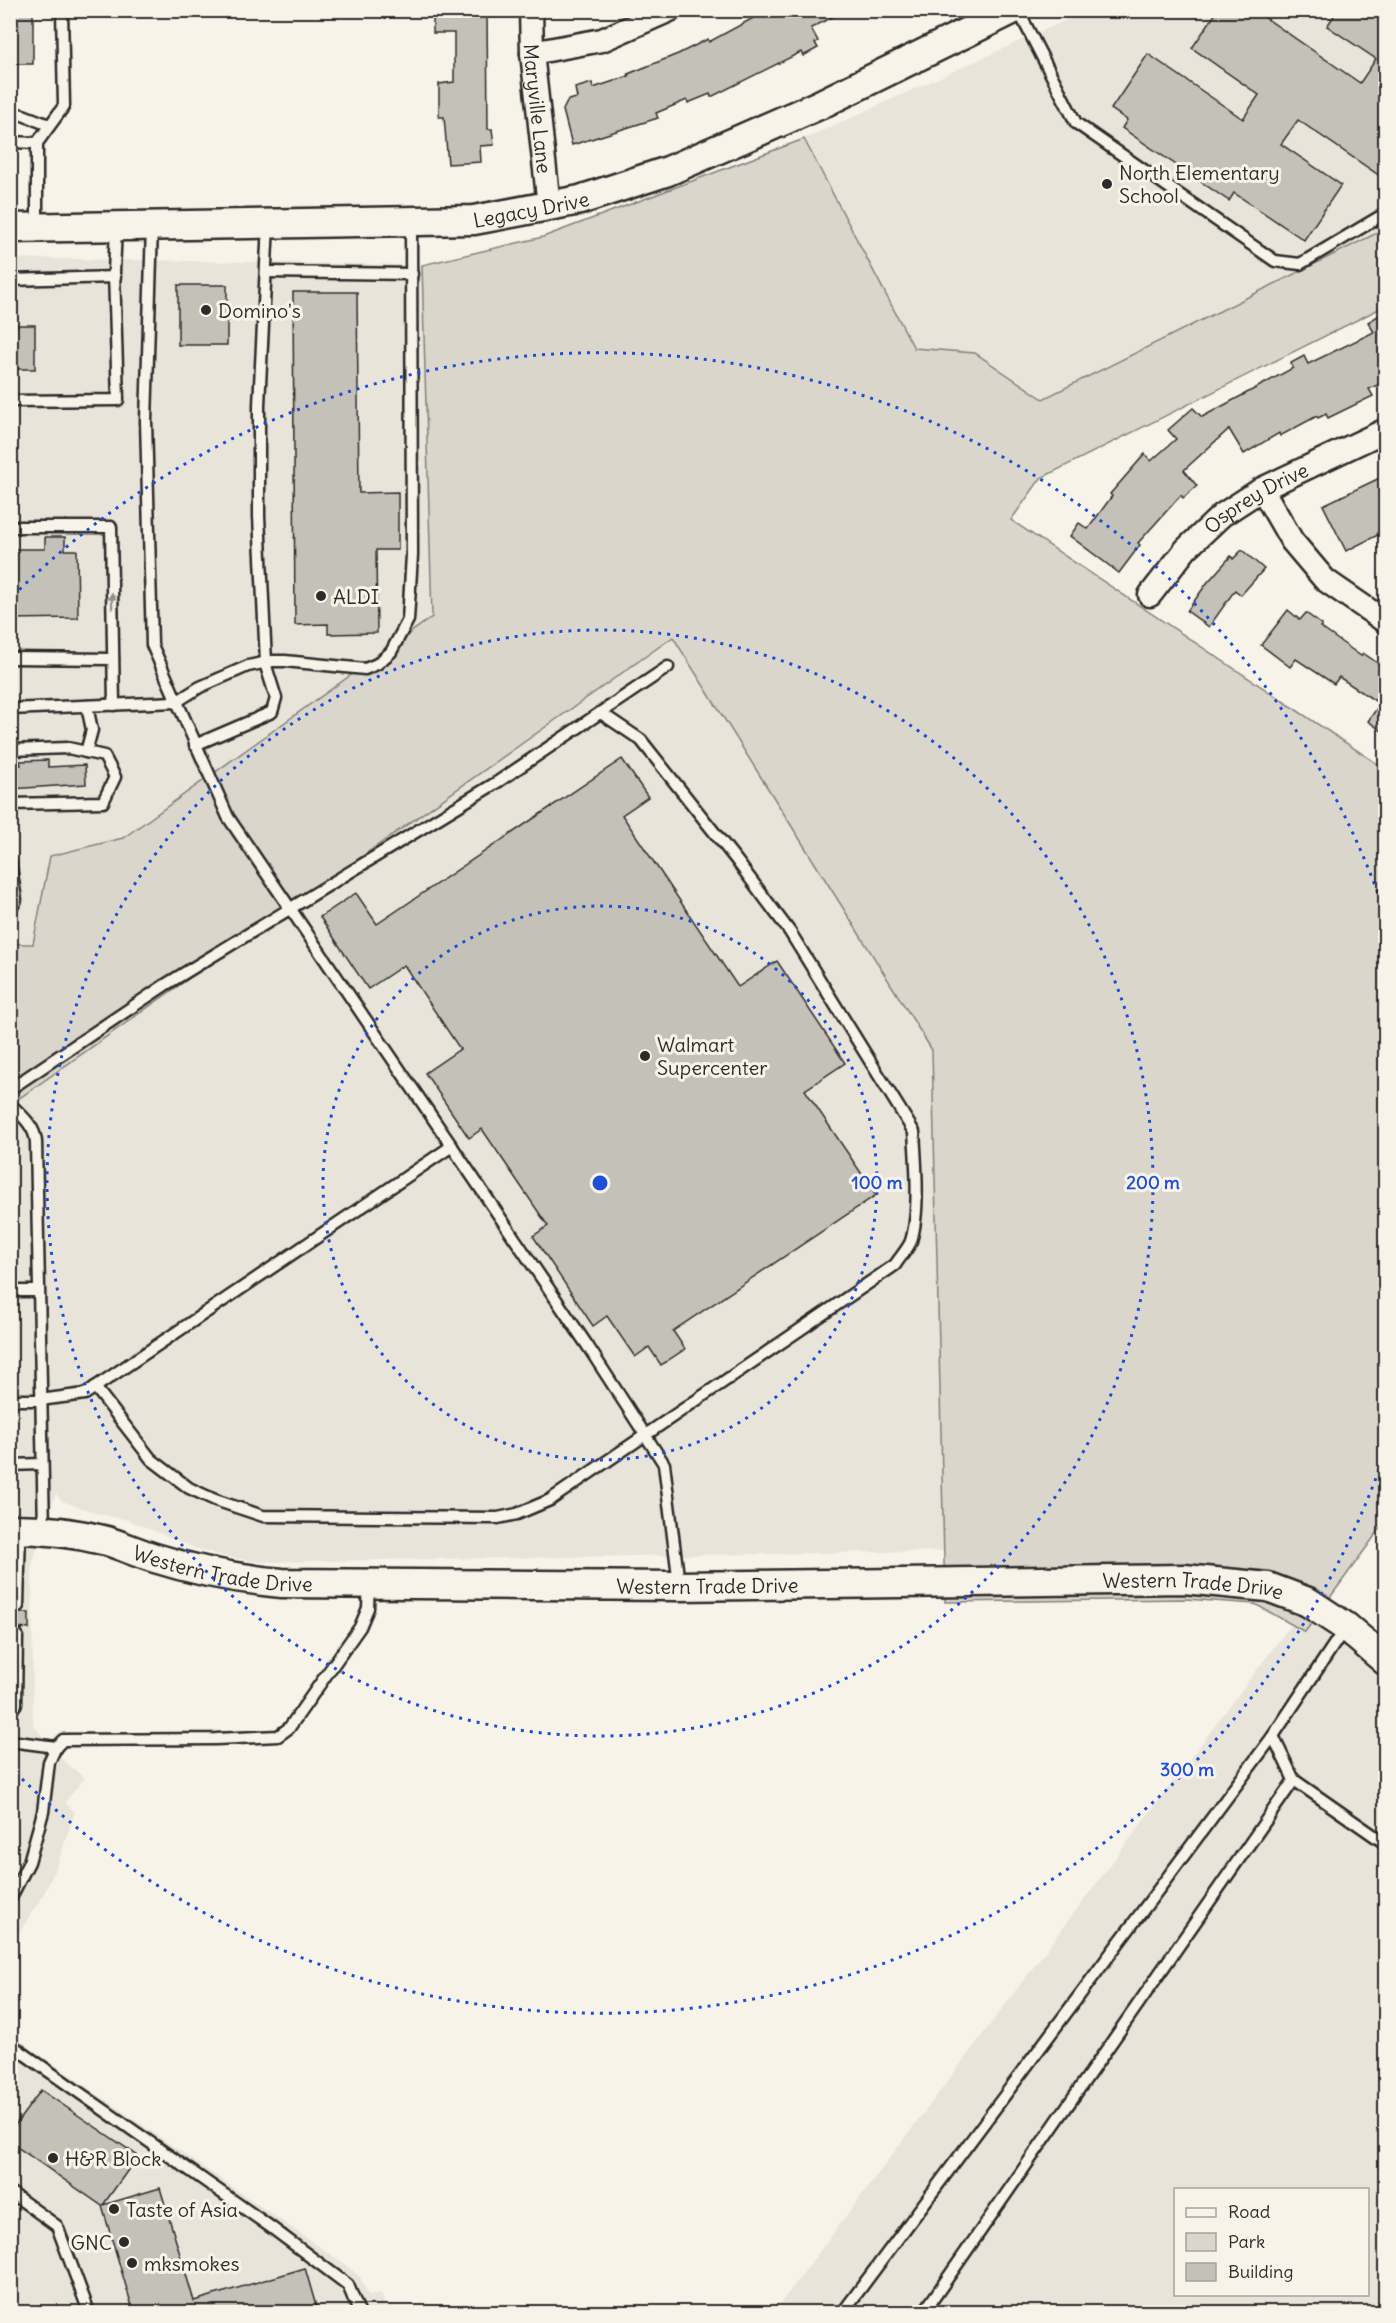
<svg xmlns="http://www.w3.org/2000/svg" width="1396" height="2323" viewBox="0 0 1396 2323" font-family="Delius,sans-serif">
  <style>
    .built { fill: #e8e4da; fill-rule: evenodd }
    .green { fill: #dad6cc; stroke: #82807c; stroke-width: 1.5 }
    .building { fill: #c4c1b9; stroke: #2b2b2b; stroke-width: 1.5 }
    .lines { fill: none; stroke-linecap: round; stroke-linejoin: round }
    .service-casing { stroke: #2b2b2b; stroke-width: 15 }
    .minor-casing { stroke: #2b2b2b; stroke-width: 27 }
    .tertiary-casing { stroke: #2b2b2b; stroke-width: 33 }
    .service { stroke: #f7f3e8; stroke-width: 10 }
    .minor { stroke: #f7f3e8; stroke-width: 22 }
    .tertiary { stroke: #f7f3e8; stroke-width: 28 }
    .oneway { fill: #918f8a }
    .ring { fill: none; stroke: #1d4ed8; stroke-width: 3; stroke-dasharray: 3 6 }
    .poi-dot { fill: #2b2b2b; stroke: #f7f3e8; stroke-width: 2 }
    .labels { text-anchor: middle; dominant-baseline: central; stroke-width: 6; stroke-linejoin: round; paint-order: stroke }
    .street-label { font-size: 20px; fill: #2b2b2b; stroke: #f7f3e8 }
    .poi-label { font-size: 20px; fill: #2b2b2b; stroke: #f7f3e8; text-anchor: start }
    .centre { fill: #1d4ed8; stroke: #f7f3e8; stroke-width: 3 }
    .ring-label { font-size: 18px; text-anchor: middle; font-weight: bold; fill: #1d4ed8; stroke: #f7f3e8; stroke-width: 6; stroke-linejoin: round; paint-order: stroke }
  </style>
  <rect width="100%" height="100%" fill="#f7f3e8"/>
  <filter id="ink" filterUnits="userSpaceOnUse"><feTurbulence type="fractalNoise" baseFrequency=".0167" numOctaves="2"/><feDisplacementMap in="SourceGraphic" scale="12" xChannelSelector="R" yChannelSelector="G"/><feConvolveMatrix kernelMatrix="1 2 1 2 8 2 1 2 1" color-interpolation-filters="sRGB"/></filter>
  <g filter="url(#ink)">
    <g class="built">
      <polygon points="1082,11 1385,11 1385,229 1043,399 975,353 914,348 804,139 1064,21"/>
      <polygon points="11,258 422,265 432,618 122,838 50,856 33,944 11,944"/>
      <polygon points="673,637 932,1050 945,1551 260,1562 223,1556 195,1548 128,1520 96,1513 62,1501 56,1493 32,1565 33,1725 65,1762 85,1778 65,1802 75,1812 56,1868 44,1893 11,1946 11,1104"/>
      <path d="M 1308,1602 L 1385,1656 L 1385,2312 L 774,2312 ZM 1176,2190 L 1368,2190 L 1368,2294 L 1176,2294 Z"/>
      <polygon points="10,2034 346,2265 360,2277 368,2295 381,2293 387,2312 11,2312"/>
    </g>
    <polygon class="green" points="804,139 914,348 975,353 1043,399 1385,229 1385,306 1041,478 1011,520 1385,769 1385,1522 1305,1632 1255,1604 1186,1599 945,1602 932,1050 673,637 11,1104 11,944 33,944 50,856 123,838 432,617 422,265 543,237"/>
    <g class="building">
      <rect x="10" y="10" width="23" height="54"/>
      <polygon points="433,10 487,10 488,129 492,129 494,145 480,146 481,162 448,164 444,117 439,117 439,84 454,82 454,33 433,33"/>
      <polygon points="768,10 846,10 811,28 818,41 815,43 818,48 803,56 801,52 711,97 710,94 688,103 687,100 656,113 658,118 572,145 563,110 568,100 577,98 575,88 592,83 593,88 629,76 628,74 678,54 708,39 709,42"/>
      <polygon points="1218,10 1254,10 1360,83 1376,59 1327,26 1338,10 1386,10 1386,180 1298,120 1281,144 1341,185 1304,240 1234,193 1229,201 1122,128 1127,120 1111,109 1148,54 1243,119 1259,95 1192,48"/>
      <rect x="178" y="285" width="49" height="60"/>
      <polygon points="293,292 357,292 359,493 398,492 398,550 376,550 377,633 328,634 328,624 295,625"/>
      <polygon points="1386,311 1386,381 1369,389 1373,396 1328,418 1326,414 1318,418 1317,416 1280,436 1279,433 1244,454 1229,429 1184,470 1197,486 1183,498 1181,495 1138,543 1140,545 1119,573 1070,536 1079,523 1088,529 1112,496 1110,494 1145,454 1151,461 1176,439 1168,430 1193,408 1202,417 1293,368 1291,363 1304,356 1308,364 1374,332 1368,322"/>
      <polygon points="15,325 35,325 35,369 15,369 15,348 10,348 10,326"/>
      <polygon points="1386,475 1386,528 1377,533 1378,535 1346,551 1323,505"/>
      <polygon points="45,537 65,537 65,550 77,550 78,618 10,619 10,549 45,549"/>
      <polygon points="1242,550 1264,569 1241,595 1235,590 1209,627 1187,611 1207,583 1231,556 1233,559"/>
      <polygon points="1288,610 1300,620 1306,613 1322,625 1320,627 1361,656 1363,653 1386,669 1386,734 1368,721 1380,704 1339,677 1334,684 1296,659 1290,667 1261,645"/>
      <polygon points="622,759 648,797 622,815 738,987 777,961 845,1063 805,1090 876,1195 673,1331 685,1349 661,1365 649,1347 635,1357 607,1316 593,1326 533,1236 548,1226 482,1129 469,1138 425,1073 460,1049 404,965 368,989 320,917 356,893 377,924"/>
      <polygon points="48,760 48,767 85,765 86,784 10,789 10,765 21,765 20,761"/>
      <polygon points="10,1613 29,1613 29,1629 17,1628 10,1630"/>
      <polygon points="41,2090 138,2156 103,2205 160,2188 194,2301 305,2268 318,2313 134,2313 102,2206 10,2142 10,2132"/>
    </g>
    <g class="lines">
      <defs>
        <g id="service">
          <polyline points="1018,10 1076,123 1275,261 1300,264 1386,213"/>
          <polyline points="10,113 23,115 49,125"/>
          <polyline points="10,142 37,143"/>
          <polyline points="152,226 146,421 152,645 228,817 587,1345 664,1464 679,1584"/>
          <polyline points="37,227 37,143 64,106 62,10"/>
          <polyline points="266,272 412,274"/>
          <polyline points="10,280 115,277"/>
          <polyline points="10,401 118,400 114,272 116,228"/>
          <polyline points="10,527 111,527 114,705"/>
          <polyline points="10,658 113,659"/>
          <polyline points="266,662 259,516 259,405 268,224"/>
          <polyline points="10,709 176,702 200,687 248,666 273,661 285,661 365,669 377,664 391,652 408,620 412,555 411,221"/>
          <polyline points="195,745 272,712 276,698 265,663"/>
          <polyline points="10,750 68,748 104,756 115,777 103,802 10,804"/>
          <polyline points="86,752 92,730 87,706"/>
          <polyline points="10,860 16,900 10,911"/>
          <polyline points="10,1089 165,985 499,781 668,667"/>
          <path d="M 10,1104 C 21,1115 35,1126 36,1142 L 44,1530"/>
          <polyline points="10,1291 38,1291"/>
          <path d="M 95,1387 L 151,1459 L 189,1488 L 215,1500 L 263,1516 L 498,1518 L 517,1514 L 550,1500 L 895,1265 C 900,1257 908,1249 911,1241 C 920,1212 916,1163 914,1132 L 790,932 L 737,861 L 641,740 L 601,713"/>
          <polyline points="10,1400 40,1400 85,1394 452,1146"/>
          <polyline points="10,1465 41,1464"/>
          <polyline points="18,1606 20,1529"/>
          <polyline points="10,1712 16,1704 17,1635"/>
          <polyline points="1273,1736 1294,1780 1386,1844"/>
          <polyline points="10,1741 56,1747"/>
          <polyline points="10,1899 29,1862 43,1812 49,1762 56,1747 63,1740 216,1739 278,1736 289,1728 360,1627 368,1608 369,1583"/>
          <polyline points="10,2044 272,2228 348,2285 359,2312"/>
          <polyline points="10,2192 57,2226 89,2312"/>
          <polyline points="843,2312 1273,1736 1345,1628"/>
          <polyline points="924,2312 1294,1780"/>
        </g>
        <g id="minor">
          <path id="s1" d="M 531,10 L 532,53 L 549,206"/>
          <polyline points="532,53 602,40 670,10"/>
          <polyline points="1262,489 1292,541 1325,580 1386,622"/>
          <path id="s2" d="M 1150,595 L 1186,549 L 1222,515 L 1262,489 L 1386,430"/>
        </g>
        <g id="tertiary">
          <path id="s3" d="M 10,228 L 474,220 L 580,200 L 668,171 L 819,105 L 1012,10"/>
          <path id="s4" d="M 10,1529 C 42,1529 76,1533 107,1541 C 123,1546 138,1553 155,1558 C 196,1571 239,1579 282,1583 L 679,1586 L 1184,1579 L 1268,1587 L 1308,1602 L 1346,1627 L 1386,1661"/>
        </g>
      </defs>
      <use href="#service" class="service-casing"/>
      <use href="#minor" class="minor-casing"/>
      <use href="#tertiary" class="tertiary-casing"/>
      <use href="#service" class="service"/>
      <use href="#minor" class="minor"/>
      <use href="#tertiary" class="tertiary"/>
    </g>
    <defs><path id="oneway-solid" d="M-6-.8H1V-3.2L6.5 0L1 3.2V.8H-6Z" transform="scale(1.5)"/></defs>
    <use class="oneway" href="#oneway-solid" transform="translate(112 601) rotate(-91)"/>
  </g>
  <g class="ring">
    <circle cx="600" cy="1183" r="277"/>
    <circle cx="600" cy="1183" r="553"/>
    <path d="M1385 1453A830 830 0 0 1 13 1770M13 596A830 830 0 0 1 1385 913"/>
  </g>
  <g class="poi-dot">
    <circle cx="1107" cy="184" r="6"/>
    <circle cx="206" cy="310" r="6"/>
    <circle cx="321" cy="596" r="6"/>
    <circle cx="645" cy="1056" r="6"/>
    <circle cx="53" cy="2158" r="6"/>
    <circle cx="114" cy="2209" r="6"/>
    <circle cx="124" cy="2242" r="6"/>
    <circle cx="132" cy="2263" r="6"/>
  </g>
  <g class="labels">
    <g class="street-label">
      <text stroke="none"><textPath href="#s1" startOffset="99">Maryville Lane</textPath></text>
      <text stroke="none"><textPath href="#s3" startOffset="522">Legacy Drive</textPath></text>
      <text stroke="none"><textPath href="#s2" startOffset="146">Osprey Drive</textPath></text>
      <text stroke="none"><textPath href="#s4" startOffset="218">Western Trade Drive</textPath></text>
      <text stroke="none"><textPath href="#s4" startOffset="704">Western Trade Drive</textPath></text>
      <text stroke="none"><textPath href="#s4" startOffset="1190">Western Trade Drive</textPath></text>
    </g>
    <g class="poi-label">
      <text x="1119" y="172">North Elementary<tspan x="1119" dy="23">School</tspan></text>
      <text x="218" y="310">Domino's</text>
      <text x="333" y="596">ALDI</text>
      <text x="657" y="1044">Walmart<tspan x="657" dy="23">Supercenter</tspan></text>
      <text x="65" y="2158">H&amp;R Block</text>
      <text x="126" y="2209">Taste of Asia</text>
      <text x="112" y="2242" text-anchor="end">GNC</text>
      <text x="144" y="2263">mksmokes</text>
    </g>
  </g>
  <circle cx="600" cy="1183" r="9" class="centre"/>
  <g class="ring-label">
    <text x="877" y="1189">100 m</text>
    <text x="1153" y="1189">200 m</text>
    <text x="1187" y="1776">300 m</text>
  </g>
  <rect width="1396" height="2323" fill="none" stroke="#f7f3e8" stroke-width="36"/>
  <rect x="18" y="18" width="1360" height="2287" fill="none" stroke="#2b2b2b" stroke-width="2" filter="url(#ink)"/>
  <rect x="1174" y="2188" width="195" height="108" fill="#f7f3e8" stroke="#a5a39c" stroke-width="1.5"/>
  <rect x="1186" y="2208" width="30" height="9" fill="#f7f3e8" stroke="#a5a39c" stroke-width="1.5"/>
  <text x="1228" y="2218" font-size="18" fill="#2b2b2b">Road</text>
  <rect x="1186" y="2233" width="30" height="18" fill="#dad6cc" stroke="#a5a39c" stroke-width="1.5"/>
  <text x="1228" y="2248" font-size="18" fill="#2b2b2b">Park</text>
  <rect x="1186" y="2263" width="30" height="18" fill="#c4c1b9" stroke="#a5a39c" stroke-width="1.5"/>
  <text x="1228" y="2278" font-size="18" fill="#2b2b2b">Building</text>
</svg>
